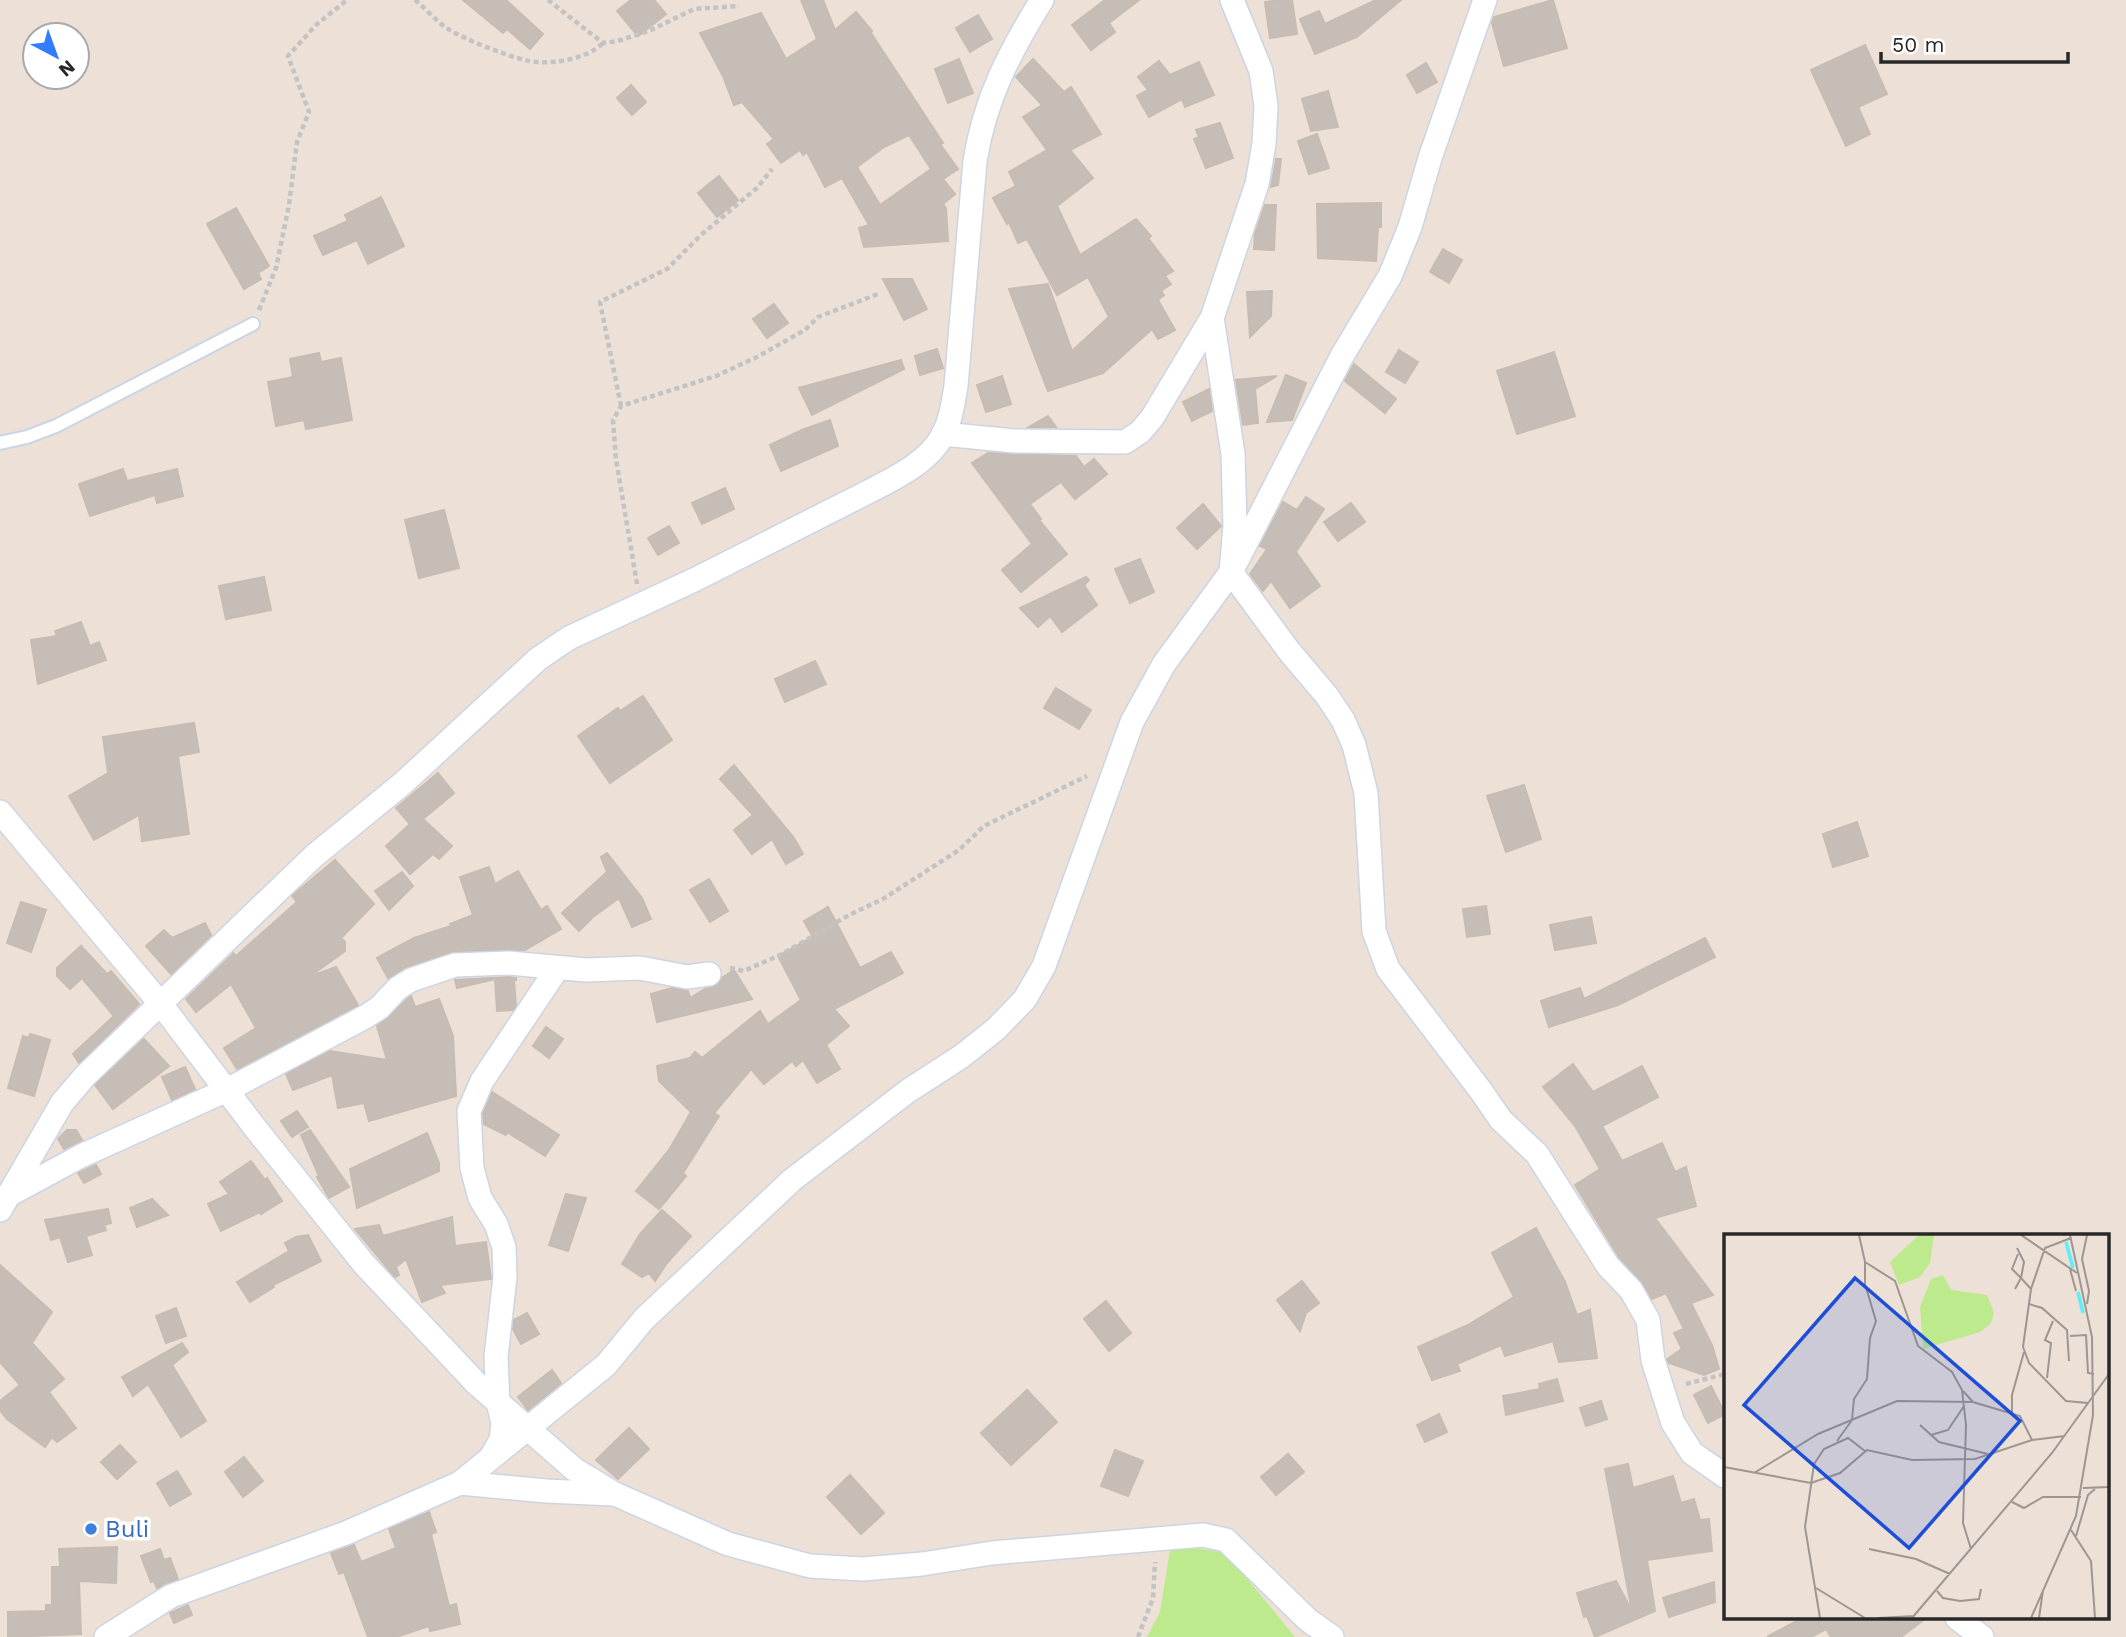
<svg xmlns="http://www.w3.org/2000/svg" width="2126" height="1637" viewBox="0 0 2126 1637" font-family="'Work Sans',sans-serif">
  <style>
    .green { fill: #bdea8d }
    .building { fill: #c7bdb7; stroke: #c7bcb1; stroke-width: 2; fill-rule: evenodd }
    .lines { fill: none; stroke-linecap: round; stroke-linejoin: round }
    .service-casing { stroke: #ccd5e3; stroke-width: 16 }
    .minor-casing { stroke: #ccd5e3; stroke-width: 26 }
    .path { stroke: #c3c3c3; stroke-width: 4.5; stroke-dasharray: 5 3.5; stroke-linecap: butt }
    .service { stroke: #fff; stroke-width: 12 }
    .minor { stroke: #fff; stroke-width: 23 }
    .shop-dot { fill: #3f7fe0; stroke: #fff; stroke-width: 2.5 }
    .labels { text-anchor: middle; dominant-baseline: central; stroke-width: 7; stroke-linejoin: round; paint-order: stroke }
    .shop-label { font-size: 24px; fill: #366cbe; stroke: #fff; text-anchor: start }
    .inset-river { fill: none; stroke: #5dedfc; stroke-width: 3.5 }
    .inset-road { fill: none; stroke: #9e9691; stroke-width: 2 }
    .view { fill: #1d4ed8; fill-opacity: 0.15; stroke: #1d4ed8; stroke-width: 3.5 }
    .inset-edge { fill: none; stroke: #282828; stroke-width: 3.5 }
  </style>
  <rect width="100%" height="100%" fill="#ece0d7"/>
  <polygon class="green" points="1171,1544 1226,1553 1295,1637 1147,1637 1160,1612"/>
  <g class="building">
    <polygon points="463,0 506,0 543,34 530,49 507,29 503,33"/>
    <polygon points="631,0 654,0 666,14 638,36 617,11"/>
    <path d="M 801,0 L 823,0 L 835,30 L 856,12 L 872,31 L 871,33 L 943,143 L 940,144 L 958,169 L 943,179 L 955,194 L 943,204 L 946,208 L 948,241 L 864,247 L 859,228 L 869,225 L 842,178 L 825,187 L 807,152 L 803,155 L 800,150 L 781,163 L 767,144 L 774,139 L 742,102 L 734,105 L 723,76 L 700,33 L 761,13 L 786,59 L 817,39 ZM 909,135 L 931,169 L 880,205 L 857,167 L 884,147 Z"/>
    <polygon points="1105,0 1139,0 1109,23 1115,32 1091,50 1072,25"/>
    <polygon points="1279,0 1292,0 1297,34 1270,38 1265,2"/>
    <polygon points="1376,0 1401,0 1357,37 1315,54 1300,19 1319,11 1325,24"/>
    <polygon points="1553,0 1567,48 1504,66 1492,23 1494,17"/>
    <polygon points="978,15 992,39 970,52 956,28"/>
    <polygon points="1865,45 1887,94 1858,107 1870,134 1846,146 1811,70"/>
    <polygon points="959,59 973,93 948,103 935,69"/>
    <polygon points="1033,59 1064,92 1071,87 1101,134 1070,150 1093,178 1057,206 1080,255 1136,219 1151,236 1148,238 1173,271 1165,276 1171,284 1161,291 1164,295 1158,300 1175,330 1158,339 1152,329 1103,373 1048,391 1009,289 1048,284 1072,351 1109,317 1088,277 1057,295 1027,239 1018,243 1009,222 1007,224 993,198 1016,186 1009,172 1047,150 1023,117 1042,105 1016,77"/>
    <polygon points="1159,61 1170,75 1199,62 1214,95 1185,107 1182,99 1149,117 1137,96 1148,90 1138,77"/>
    <polygon points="1426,63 1437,82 1417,93 1407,75"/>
    <polygon points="631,85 646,102 632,115 617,98"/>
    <polygon points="1328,91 1338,127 1311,131 1302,99"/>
    <polygon points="1220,123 1233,158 1206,168 1194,139 1199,137 1196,130"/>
    <polygon points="1317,134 1329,168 1309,174 1298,141"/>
    <polygon points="1276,159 1281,159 1278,185 1271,187"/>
    <polygon points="719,176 738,200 717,217 698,193"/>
    <polygon points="381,197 404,246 368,264 357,240 323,255 314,236 348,221 345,215"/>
    <polygon points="1381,203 1381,227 1378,227 1376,261 1318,258 1317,204"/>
    <polygon points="1265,205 1276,205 1274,250 1254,249 1255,234"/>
    <polygon points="236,208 269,266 258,273 261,279 244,289 207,224"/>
    <polygon points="1443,249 1462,260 1449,283 1430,272"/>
    <polygon points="883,279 912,279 927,309 904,320"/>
    <polygon points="1272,291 1271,316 1250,337 1247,292"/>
    <polygon points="774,304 788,323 767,338 753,319"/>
    <polygon points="937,349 943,368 920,375 915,356"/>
    <polygon points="1399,350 1418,362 1405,383 1386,372"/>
    <polygon points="1554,352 1575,416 1517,434 1497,371"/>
    <polygon points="319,353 321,362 341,358 352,420 306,429 304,420 276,426 268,382 293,377 290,359"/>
    <polygon points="901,360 904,369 812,415 799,388"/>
    <polygon points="1354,364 1396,399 1385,413 1345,381"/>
    <polygon points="1286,375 1306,383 1292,420 1267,422"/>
    <polygon points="1002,376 1011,404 986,412 977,385"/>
    <polygon points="1277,376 1255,389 1258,423 1243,425 1236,380"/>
    <polygon points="1209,389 1212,411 1192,421 1183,402"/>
    <polygon points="1048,416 1056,427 1029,427"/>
    <polygon points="830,420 838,446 781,471 770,445 802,430"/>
    <polygon points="988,453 1076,456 1084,467 1094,459 1107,474 1075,499 1061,482 1030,504 1041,519 1039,520 1067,554 1021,592 1002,570 1032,544 972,463"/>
    <polygon points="123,469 127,481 177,469 183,496 157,503 155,495 90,516 79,484"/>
    <polygon points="725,488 734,509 702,524 692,503"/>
    <polygon points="1306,497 1324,509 1296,552 1320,586 1290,608 1271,581 1263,591 1250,574 1267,549 1260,546 1283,502 1297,510"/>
    <polygon points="1351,503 1365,522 1338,541 1324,522"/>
    <polygon points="1203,504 1221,526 1197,549 1177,528"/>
    <polygon points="444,510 459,568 419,578 405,520"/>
    <polygon points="669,526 679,543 658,555 648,538"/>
    <polygon points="1140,559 1154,592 1130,603 1115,569"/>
    <polygon points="264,577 271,610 226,619 219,586"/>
    <polygon points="1086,577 1089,580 1084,585 1097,605 1062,632 1050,616 1038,627 1020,608"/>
    <polygon points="81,622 90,646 99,642 106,660 38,684 31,640 57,636 55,631"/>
    <polygon points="815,661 826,684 785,702 775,679"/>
    <polygon points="1056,688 1091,710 1079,729 1044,708"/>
    <polygon points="643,696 672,740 610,783 578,736 618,708 620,711"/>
    <polygon points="194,723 199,752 178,756 189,834 142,841 139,815 94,840 69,796 108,773 103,737"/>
    <polygon points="734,765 794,838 803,854 786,864 772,839 752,854 734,830 753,815 720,779"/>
    <polygon points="438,773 454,793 423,819 452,846 439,859 433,854 410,874 386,846 410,824 396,808"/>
    <polygon points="1524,785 1541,839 1506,852 1487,796"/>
    <polygon points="1857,822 1868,856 1833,867 1823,834"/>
    <polygon points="607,853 642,898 651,919 632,927 619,898 593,917 579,931 562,913 607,872 601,857"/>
    <polygon points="335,860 374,904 341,938 345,942 345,951 316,972 317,974 336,967 358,1005 237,1069 224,1048 256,1028 231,984 196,1012 186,999 232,955 233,953 236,956 297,902 292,896"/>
    <polygon points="489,867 495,884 518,871 541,910 547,906 561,929 525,950 451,952 406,967 388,978 377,958 414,938 451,926 450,924 473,915 460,877"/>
    <polygon points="402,872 413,886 389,910 375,891"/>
    <polygon points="709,879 728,911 710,922 690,890"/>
    <polygon points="21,902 46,910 31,952 7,943"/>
    <polygon points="1486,906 1490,934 1467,937 1463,909"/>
    <polygon points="828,907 860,968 891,952 903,973 834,1009 849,1026 826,1045 840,1069 817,1083 803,1060 796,1066 792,1061 764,1084 751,1069 714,1113 719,1116 683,1173 686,1176 659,1209 636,1191 669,1150 691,1112 659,1081 657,1066 690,1058 695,1052 702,1058 760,1011 768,1024 801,1000 778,956 813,937 804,921"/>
    <polygon points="1591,917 1596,943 1555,950 1550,925"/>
    <polygon points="205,923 211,935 171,974 146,946 164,930 172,938"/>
    <polygon points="1705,938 1715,957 1618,1005 1549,1027 1541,1001 1580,988 1584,999"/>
    <polygon points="81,946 107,974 111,971 139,1004 79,1063 73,1054 114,1016 82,978 70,989 57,976 57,968"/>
    <polygon points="734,970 752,999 657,1022 651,994 672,988 688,991 690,998 705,989 717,985 722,978"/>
    <polygon points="509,977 516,978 516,980 514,980 516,1006 513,1010 497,1011 495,979 457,988 455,980"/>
    <polygon points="411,996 415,1007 439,999 453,1036 456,1096 369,1121 364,1103 338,1108 332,1075 293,1090 286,1074 330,1051 387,1060 377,1026"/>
    <polygon points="546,1027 563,1039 549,1058 533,1046"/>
    <polygon points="30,1034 50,1040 34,1096 8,1088 23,1036 29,1038"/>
    <polygon points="144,1039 169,1066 113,1109 95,1085"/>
    <polygon points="1573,1064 1593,1092 1642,1066 1658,1097 1602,1126 1622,1161 1662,1143 1675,1172 1686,1167 1696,1206 1655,1218 1713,1295 1691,1303 1712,1345 1719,1369 1704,1375 1669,1363 1667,1359 1682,1349 1674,1333 1684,1329 1666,1293 1652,1299 1641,1281 1619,1257 1575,1185 1600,1169 1575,1126 1543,1087"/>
    <polygon points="185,1067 195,1089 172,1100 162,1077"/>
    <polygon points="492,1092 559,1135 545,1156 507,1132 506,1135 484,1124 483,1114"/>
    <polygon points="297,1111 308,1127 292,1137 281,1121"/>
    <polygon points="67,1130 76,1130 82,1140 64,1149 58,1139"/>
    <polygon points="310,1130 349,1187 329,1198 317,1177 319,1176 301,1135"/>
    <polygon points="427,1133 439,1163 439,1171 357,1208 350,1169"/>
    <polygon points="251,1161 265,1180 267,1178 282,1201 261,1214 260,1212 221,1231 208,1204 229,1194 220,1182"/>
    <polygon points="96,1165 101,1174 84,1183 78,1173"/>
    <polygon points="566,1194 586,1198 568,1251 549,1245"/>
    <polygon points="152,1199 168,1215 137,1227 130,1208"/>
    <polygon points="108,1209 111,1223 104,1225 106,1230 86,1236 92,1255 68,1262 60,1237 51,1240 45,1220"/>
    <polygon points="662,1210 691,1236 667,1263 655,1281 649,1273 642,1277 622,1264 640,1234"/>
    <polygon points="452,1217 455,1246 486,1242 491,1279 440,1285 445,1293 422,1302 406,1259 396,1267 399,1275 395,1277 355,1229 379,1225 383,1236"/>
    <polygon points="1536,1228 1565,1282 1577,1315 1590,1310 1597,1358 1559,1362 1553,1341 1505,1356 1501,1345 1457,1364 1460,1371 1432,1380 1418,1347 1468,1325 1514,1297 1492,1253"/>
    <polygon points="308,1235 321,1261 273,1285 274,1287 250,1302 237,1282 289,1251 285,1243 296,1237"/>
    <polygon points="0,1265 52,1312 32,1343 64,1379 49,1392 76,1428 57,1442 52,1437 45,1447 7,1419 0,1410 0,1401 20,1385 0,1362"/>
    <polygon points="1302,1281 1319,1303 1306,1313 1300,1331 1277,1300"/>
    <polygon points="1106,1301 1131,1333 1109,1351 1084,1319"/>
    <polygon points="176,1308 186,1336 166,1343 156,1316"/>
    <polygon points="527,1313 539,1334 521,1344 513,1329 514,1320"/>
    <polygon points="182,1343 188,1352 172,1365 206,1421 181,1437 148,1384 133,1396 122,1377"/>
    <polygon points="552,1370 561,1383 528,1410 518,1397"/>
    <polygon points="1557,1379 1563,1401 1506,1415 1503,1396 1540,1389 1539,1384"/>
    <polygon points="1711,1386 1725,1414 1708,1423 1694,1395"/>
    <polygon points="1027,1390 1057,1422 1011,1465 981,1433"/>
    <polygon points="1601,1401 1607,1419 1586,1426 1580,1408"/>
    <polygon points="1439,1414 1447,1432 1425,1442 1417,1425"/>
    <polygon points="629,1428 649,1449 618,1479 596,1460"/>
    <polygon points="120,1445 136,1462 117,1479 101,1462"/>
    <polygon points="1115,1450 1143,1461 1128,1496 1101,1486"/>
    <polygon points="1288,1454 1304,1472 1276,1495 1261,1477"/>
    <polygon points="244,1457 263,1481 243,1497 225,1472"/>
    <polygon points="1628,1464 1633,1488 1673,1476 1681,1503 1694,1499 1700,1520 1709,1519 1712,1551 1647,1560 1655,1611 1595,1637 1587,1616 1584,1617 1577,1593 1616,1581 1632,1611 1605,1469"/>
    <polygon points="177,1471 191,1494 170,1506 157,1483"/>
    <polygon points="850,1475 884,1513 861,1534 827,1497"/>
    <polygon points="429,1512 436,1532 431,1534 449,1606 456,1604 460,1624 430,1631 429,1626 396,1637 368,1637 344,1572 339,1574 331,1553 354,1545 361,1562 396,1548 389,1529"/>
    <polygon points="117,1547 116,1583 79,1581 81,1634 8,1637 8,1612 46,1611 46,1605 52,1605 52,1567 60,1567 59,1549"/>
    <polygon points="160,1549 164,1560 170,1558 178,1579 157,1588 154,1581 151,1582 141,1556"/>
    <polygon points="1714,1582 1715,1602 1669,1617 1663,1598"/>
    <polygon points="188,1605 192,1615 174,1623 170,1613"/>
    <polygon points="1802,1618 1926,1618 1901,1637 1831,1637 1826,1629 1811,1637 1767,1637"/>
  </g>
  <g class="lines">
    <defs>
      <polyline id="service" points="0,443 27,437 56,426 253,324"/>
      <g id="minor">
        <polyline points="1212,318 1233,454 1235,526 1231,572 1289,651 1327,696 1343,720 1354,745 1366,793 1374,931 1388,969 1481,1091 1501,1120 1537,1154 1608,1266 1631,1290 1648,1320 1653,1360 1673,1423 1692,1453 1725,1476"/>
        <polyline points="943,434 1014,441 1125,442 1140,432 1152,418 1212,318 1257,184 1264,144 1266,106 1261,71 1232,0"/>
        <polyline points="0,812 160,1003 256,1129 364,1264 476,1383 574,1469 615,1494 728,1544 810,1566 863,1569 922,1564 992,1553 1203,1535 1226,1540 1308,1620 1332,1637"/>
        <polyline points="7,1196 81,1156 227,1090 365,1017 379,1008 398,988 411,980 455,965 509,963 586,970 640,968 687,977 709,974"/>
        <path d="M 0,1210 L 62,1103 L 85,1076 L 314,856 L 402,784 L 538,659 L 569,638 L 694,580 L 868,492 C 895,478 928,463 943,435 C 951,420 953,403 956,386 L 975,161 C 985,99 1009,53 1042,0"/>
        <polyline points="491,1457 501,1440 503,1423 498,1402 496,1357 505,1277 504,1247 496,1224 480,1198 472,1168 469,1111 482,1081 557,969"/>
        <polyline points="460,1483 606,1365 644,1319 792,1180 908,1091 962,1056 996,1029 1025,999 1044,966 1132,722 1164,664 1231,572 1342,356 1390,276 1410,227 1430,158 1485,0"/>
        <polyline points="1957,1618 1982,1637"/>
        <polyline points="106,1637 171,1596 346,1533 460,1483 547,1491 612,1494"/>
      </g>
    </defs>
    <use href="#service" class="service-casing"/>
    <use href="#minor" class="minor-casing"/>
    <g class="path">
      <path d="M 415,0 C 426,9 436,21 448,29 C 468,41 502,54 525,60 C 548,66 586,60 603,43"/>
      <polyline points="548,0 603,43 618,41 651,30 694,9 739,6"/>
      <polyline points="259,310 276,268 289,205 297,142 309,112 288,56 316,25 347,0"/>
      <polyline points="621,406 600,302 667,269 701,235 757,188 772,169"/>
      <polyline points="637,584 616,459 613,420 621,406 716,376 757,357 805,330 818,317 878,294"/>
      <polyline points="730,968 744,971 782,954 849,915 883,899 959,850 984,826 1087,776"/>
      <polyline points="1686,1384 1725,1374"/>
      <polyline points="1138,1637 1153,1598 1155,1562"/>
    </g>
    <use href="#service" class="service"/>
    <use href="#minor" class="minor"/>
  </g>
  <circle class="shop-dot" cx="91" cy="1529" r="7"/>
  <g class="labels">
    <g class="shop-label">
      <text x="105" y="1529">Buli</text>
    </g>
  </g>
  <g transform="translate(1724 1234)">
    <rect width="385" height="385" fill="#ece0d7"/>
    <path d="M 195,1 L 210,1 L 206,29 L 196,43 L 175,51 L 166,28 ZM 219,41 L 227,56 L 263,61 L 270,79 L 267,89 L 256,98 L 199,115 L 196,73 L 207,45 Z" fill="#bdea8d"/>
    <path class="inset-river" d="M 342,8 L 349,34M 354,58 L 359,79"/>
    <path class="inset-road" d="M 135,1 L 141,28 L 171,47 L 194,112 L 228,138 L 238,156 L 242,191 L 239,289 L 247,315M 297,1 L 353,39M 347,4 L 321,14 L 307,55 L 299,113 L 305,129 L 342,167 L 364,169M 293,14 L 300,28 L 297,44 L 307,55M 346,35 L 352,57M 291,55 L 297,44 L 288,35 L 294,20M 305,70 L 318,74 L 343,96 L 345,127M 363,70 L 365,57 L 358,25 L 363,1M 346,102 L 362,101 L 364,139 L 370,140M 323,144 L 327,109 L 321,106 L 329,87M 239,157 L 249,168 L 296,182 L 308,206M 288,180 L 288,161 L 300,118M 196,191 L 215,208 L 264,220M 207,201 L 224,196 L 240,172M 113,207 L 128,186 L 130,165 L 143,145 L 146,104 L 152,87 L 141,50 L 141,28M 0,233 L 87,249 L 116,239 L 143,216 L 188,226 L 251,225 L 308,206 L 341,202M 30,239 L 94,200 L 173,167 L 249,168M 359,254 L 385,253M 288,268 L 300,274 L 319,263 L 357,263M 347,296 L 367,327 L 371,384M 352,302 L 364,261 L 371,255M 145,315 L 192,325 L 226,340M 92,354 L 141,384M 213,357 L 219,364 L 236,367 L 255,365 L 257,355M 96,384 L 81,293 L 90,230 L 100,215 L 124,204 L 141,217M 154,384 L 190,382M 188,384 L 328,219 L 385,140M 307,384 L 352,282 L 369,181 L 368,103 L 346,1M 315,384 L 319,356"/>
    <path class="view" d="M 131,44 L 296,187 L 185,314 L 20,171 Z"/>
    <rect width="385" height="385" class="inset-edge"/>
  </g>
  <g transform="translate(56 56) rotate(139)"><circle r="33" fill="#ffffff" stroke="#a9a9a9" stroke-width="2"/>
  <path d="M0-5L12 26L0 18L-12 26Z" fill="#327cff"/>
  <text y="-10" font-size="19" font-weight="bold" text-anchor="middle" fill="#282828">N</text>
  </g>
  <path d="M1881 52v10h187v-10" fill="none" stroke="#282828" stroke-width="3.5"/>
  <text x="1892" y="52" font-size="21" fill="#282828" stroke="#ffffff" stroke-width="5" paint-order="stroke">50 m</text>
</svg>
